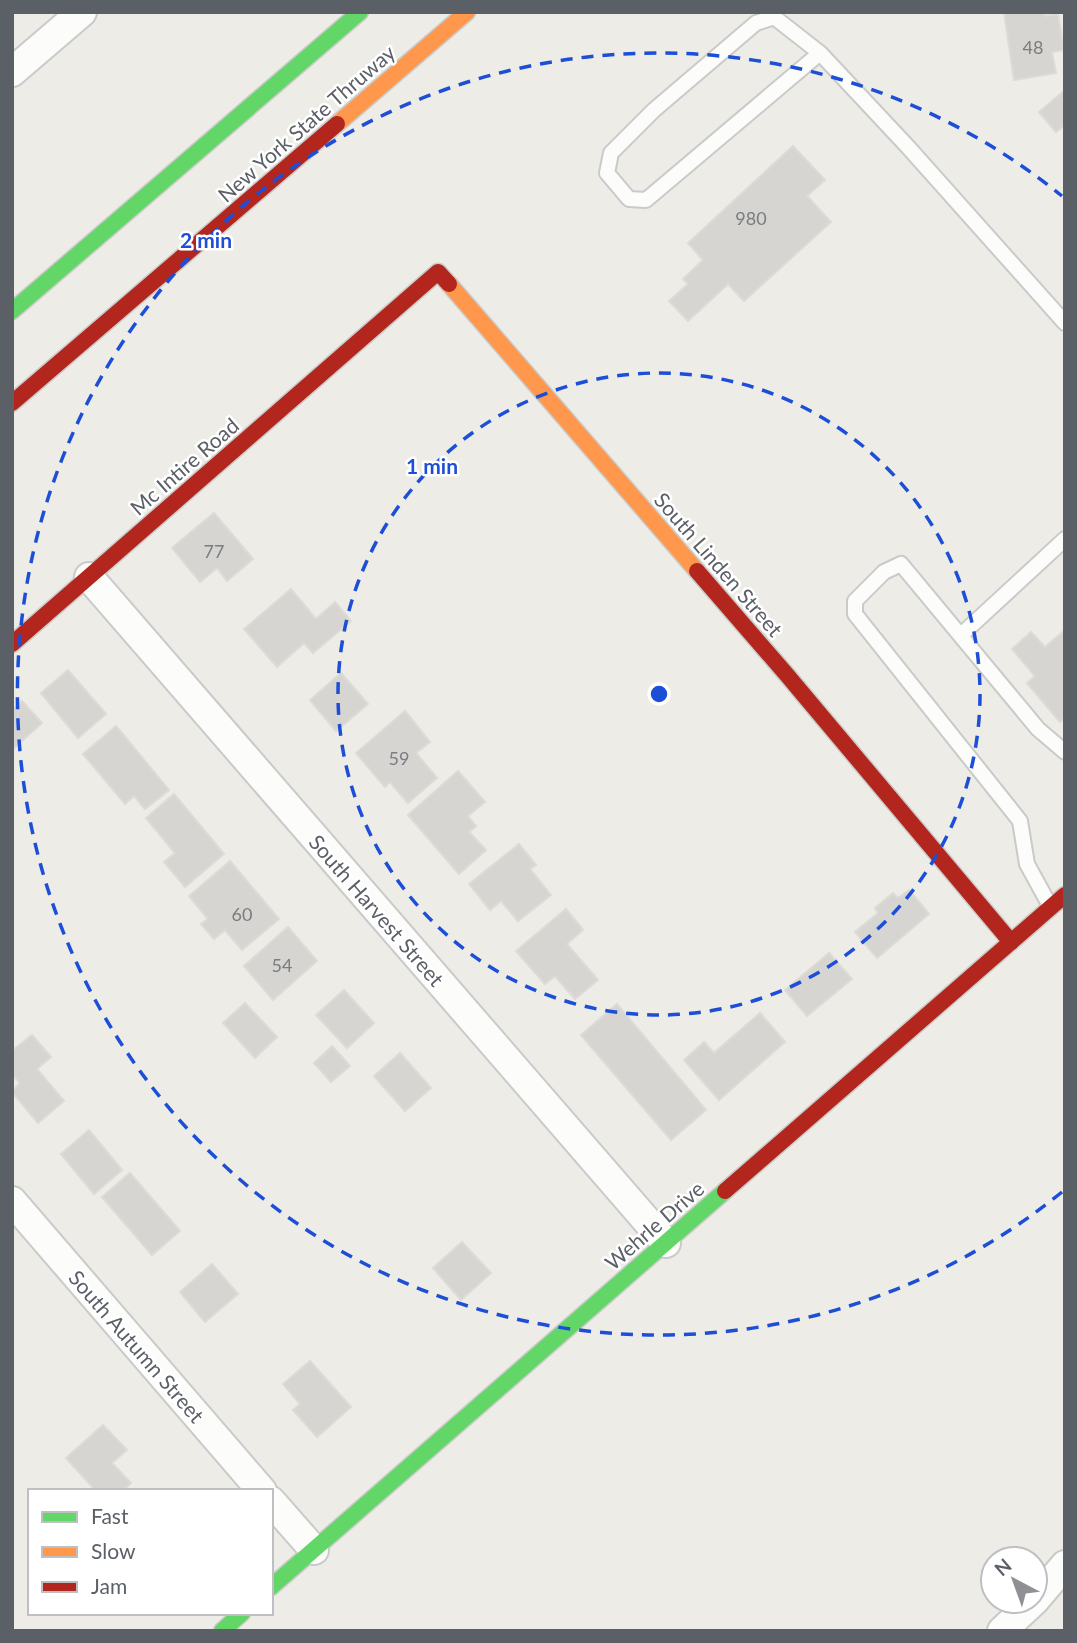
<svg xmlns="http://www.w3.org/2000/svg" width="1077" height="1643" viewBox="0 0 1077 1643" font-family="Lato,sans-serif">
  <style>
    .building { fill: #d6d5d1; stroke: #dcdbd6; stroke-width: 2 }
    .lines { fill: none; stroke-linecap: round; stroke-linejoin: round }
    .lane-casing { stroke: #c9cac9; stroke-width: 18 }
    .street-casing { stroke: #c9cac9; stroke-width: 32 }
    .fast-casing { stroke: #cacbca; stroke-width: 19 }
    .slow-casing { stroke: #cacbca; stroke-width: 19 }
    .jam-casing { stroke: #cacbca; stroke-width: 19 }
    .lane { stroke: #fcfcfb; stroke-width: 14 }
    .street { stroke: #fcfcfb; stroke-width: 28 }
    .fast { stroke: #63d668; stroke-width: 16 }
    .slow { stroke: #ff974d; stroke-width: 16 }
    .jam { stroke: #b3261e; stroke-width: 16 }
    .ring { fill: none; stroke: #1d4ed8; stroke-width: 3.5; stroke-dasharray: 12 9 }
    .labels { text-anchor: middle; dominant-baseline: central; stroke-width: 5; stroke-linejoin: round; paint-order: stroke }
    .number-label { font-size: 18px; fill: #7a7d81 }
    .street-label { font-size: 21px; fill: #5b5f66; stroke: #fff }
    .centre { fill: #1d4ed8; stroke: #fff; stroke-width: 3.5 }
    .ring-label { font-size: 21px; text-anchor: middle; font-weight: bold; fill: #1d4ed8; stroke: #fff; stroke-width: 5; stroke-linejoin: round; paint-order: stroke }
  </style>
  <rect width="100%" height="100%" fill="#edece6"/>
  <g class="building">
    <polygon points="1004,12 1044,12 1045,16 1058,14 1064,50 1052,52 1056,73 1014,80"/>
    <polygon points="1065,90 1065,125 1056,132 1039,112"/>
    <polygon points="793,146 825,180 807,196 831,222 744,301 728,284 688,321 669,301 688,284 683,279 703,260 688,243"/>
    <polygon points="214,513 253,559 227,581 217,568 200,582 172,548"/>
    <polygon points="291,589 316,619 335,602 351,621 313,653 304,643 277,667 244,629"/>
    <polygon points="1065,630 1065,718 1060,722 1027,683 1035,676 1012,649 1031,632 1045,647"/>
    <polygon points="68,670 106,714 78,738 41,693"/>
    <polygon points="341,673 368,704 336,731 310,700"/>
    <polygon points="22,701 42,723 13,749 12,710"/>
    <polygon points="405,711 430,742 416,753 437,778 408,803 390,782 385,787 356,753"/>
    <polygon points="116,726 169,790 145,809 134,796 125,804 83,754"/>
    <polygon points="458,771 485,802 468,816 476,826 469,832 486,850 459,874 408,815"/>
    <polygon points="174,794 224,854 185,887 164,862 175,853 146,818"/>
    <polygon points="519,844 536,865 530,869 551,895 518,921 501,901 490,910 469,884"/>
    <polygon points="230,861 279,919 242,950 225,930 214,939 201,924 208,919 189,896"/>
    <polygon points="909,890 929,914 877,958 855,932 878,913 875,908 893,893 898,898"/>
    <polygon points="566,909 583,930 567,944 598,980 575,999 555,976 545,984 516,951"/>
    <polygon points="288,927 317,961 273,1000 244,966"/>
    <polygon points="829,953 852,979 807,1016 785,990"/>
    <polygon points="344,990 374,1023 347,1048 316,1015"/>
    <polygon points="245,1003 277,1037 255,1058 223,1023"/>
    <polygon points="617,1004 706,1110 671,1140 581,1035"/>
    <polygon points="760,1013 785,1042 719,1100 684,1060 704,1042 714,1053"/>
    <polygon points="32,1035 51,1057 37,1069 64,1101 38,1123 12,1092 20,1083 12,1074 12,1051"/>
    <polygon points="332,1046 350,1066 331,1082 314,1063"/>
    <polygon points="400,1053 431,1088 405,1111 374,1076"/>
    <polygon points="89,1130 122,1170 94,1194 61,1154"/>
    <polygon points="130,1173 180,1231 152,1255 102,1197"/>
    <polygon points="462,1242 491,1273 461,1300 433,1268"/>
    <polygon points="212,1264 238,1294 205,1322 180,1292"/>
    <polygon points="310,1361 351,1407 317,1437 293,1410 300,1404 283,1384"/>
    <polygon points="103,1425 127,1450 112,1463 131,1483 123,1491 96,1491 66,1458"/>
  </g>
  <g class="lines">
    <defs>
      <g id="lane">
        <polyline points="820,53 646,200 629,199 607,173 611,153 654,110 756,23 774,17 820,53 908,147 1065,323"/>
        <polyline points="961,635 1065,539"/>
        <polyline points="1050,906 1027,864 1020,821 855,614 855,601 884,572 901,564 1038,729 1065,752"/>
      </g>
      <g id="street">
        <polyline points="12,72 82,12"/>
        <polyline points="89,577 666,1243"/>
        <polyline points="12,1201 262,1491"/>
        <polyline points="271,1501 314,1550"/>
        <polyline points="1035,1600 1065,1565"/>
        <polyline points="1002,1631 1034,1601"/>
      </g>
      <g id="fast">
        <polyline points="12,311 360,12"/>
        <polyline points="271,1587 725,1191"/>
        <polyline points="222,1631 242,1613"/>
      </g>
      <g id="slow">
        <polyline points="337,124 467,12"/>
        <polyline points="449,284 697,571"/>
      </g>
      <g id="jam">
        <polyline points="12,403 337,124"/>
        <polyline points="697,571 787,675 1011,942"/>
        <polyline points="12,644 438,272 449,284"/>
        <polyline points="725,1191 1065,895"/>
      </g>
    </defs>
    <use href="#lane" class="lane-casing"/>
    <use href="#street" class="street-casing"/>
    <use href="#fast" class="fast-casing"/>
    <use href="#slow" class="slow-casing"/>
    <use href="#jam" class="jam-casing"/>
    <use href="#lane" class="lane"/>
    <use href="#street" class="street"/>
    <use href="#fast" class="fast"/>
    <use href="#slow" class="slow"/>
    <use href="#jam" class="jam"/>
  </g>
  <g class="ring">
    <circle cx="659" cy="694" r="321"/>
    <path d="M1062 1192A641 641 0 1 1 1062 196"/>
  </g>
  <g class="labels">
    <g class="number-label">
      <text x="1033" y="47">48</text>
      <text x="751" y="218">980</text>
      <text x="214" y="551">77</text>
      <text x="399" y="758">59</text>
      <text x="242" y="914">60</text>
      <text x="282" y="965">54</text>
    </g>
    <g class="street-label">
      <text transform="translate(306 123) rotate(-41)">New York State Thruway</text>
      <text transform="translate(184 466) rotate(-41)">Mc Intire Road</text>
      <text transform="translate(719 564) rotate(49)">South Linden Street</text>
      <text transform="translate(377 910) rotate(49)">South Harvest Street</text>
      <text transform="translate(654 1225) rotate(-41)">Wehrle Drive</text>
      <text transform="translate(137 1346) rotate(49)">South Autumn Street</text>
    </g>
  </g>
  <circle cx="659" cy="694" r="10" class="centre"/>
  <g class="ring-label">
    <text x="206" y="248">2 min</text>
    <text x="432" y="474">1 min</text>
  </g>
  <rect width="1077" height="1643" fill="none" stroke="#5b5f66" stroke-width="28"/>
  <rect x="28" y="1489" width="245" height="126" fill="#ffffff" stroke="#bdbfc2" stroke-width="2"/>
  <rect x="42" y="1512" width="35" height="10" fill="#63d668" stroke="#bdbfc2" stroke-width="2"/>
  <text x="91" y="1524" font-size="21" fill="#5b5f66">Fast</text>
  <rect x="42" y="1547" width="35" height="10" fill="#ff974d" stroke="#bdbfc2" stroke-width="2"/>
  <text x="91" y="1559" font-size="21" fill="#5b5f66">Slow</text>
  <rect x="42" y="1582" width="35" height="10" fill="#b3261e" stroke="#bdbfc2" stroke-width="2"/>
  <text x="91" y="1594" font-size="21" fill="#5b5f66">Jam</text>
  <g transform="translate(1014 1580) rotate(319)"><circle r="33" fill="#ffffff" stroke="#bdbfc2" stroke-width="2"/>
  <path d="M0-5L12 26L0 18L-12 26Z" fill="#8e9093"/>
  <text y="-10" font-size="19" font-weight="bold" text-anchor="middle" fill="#5b5f66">N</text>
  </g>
</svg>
